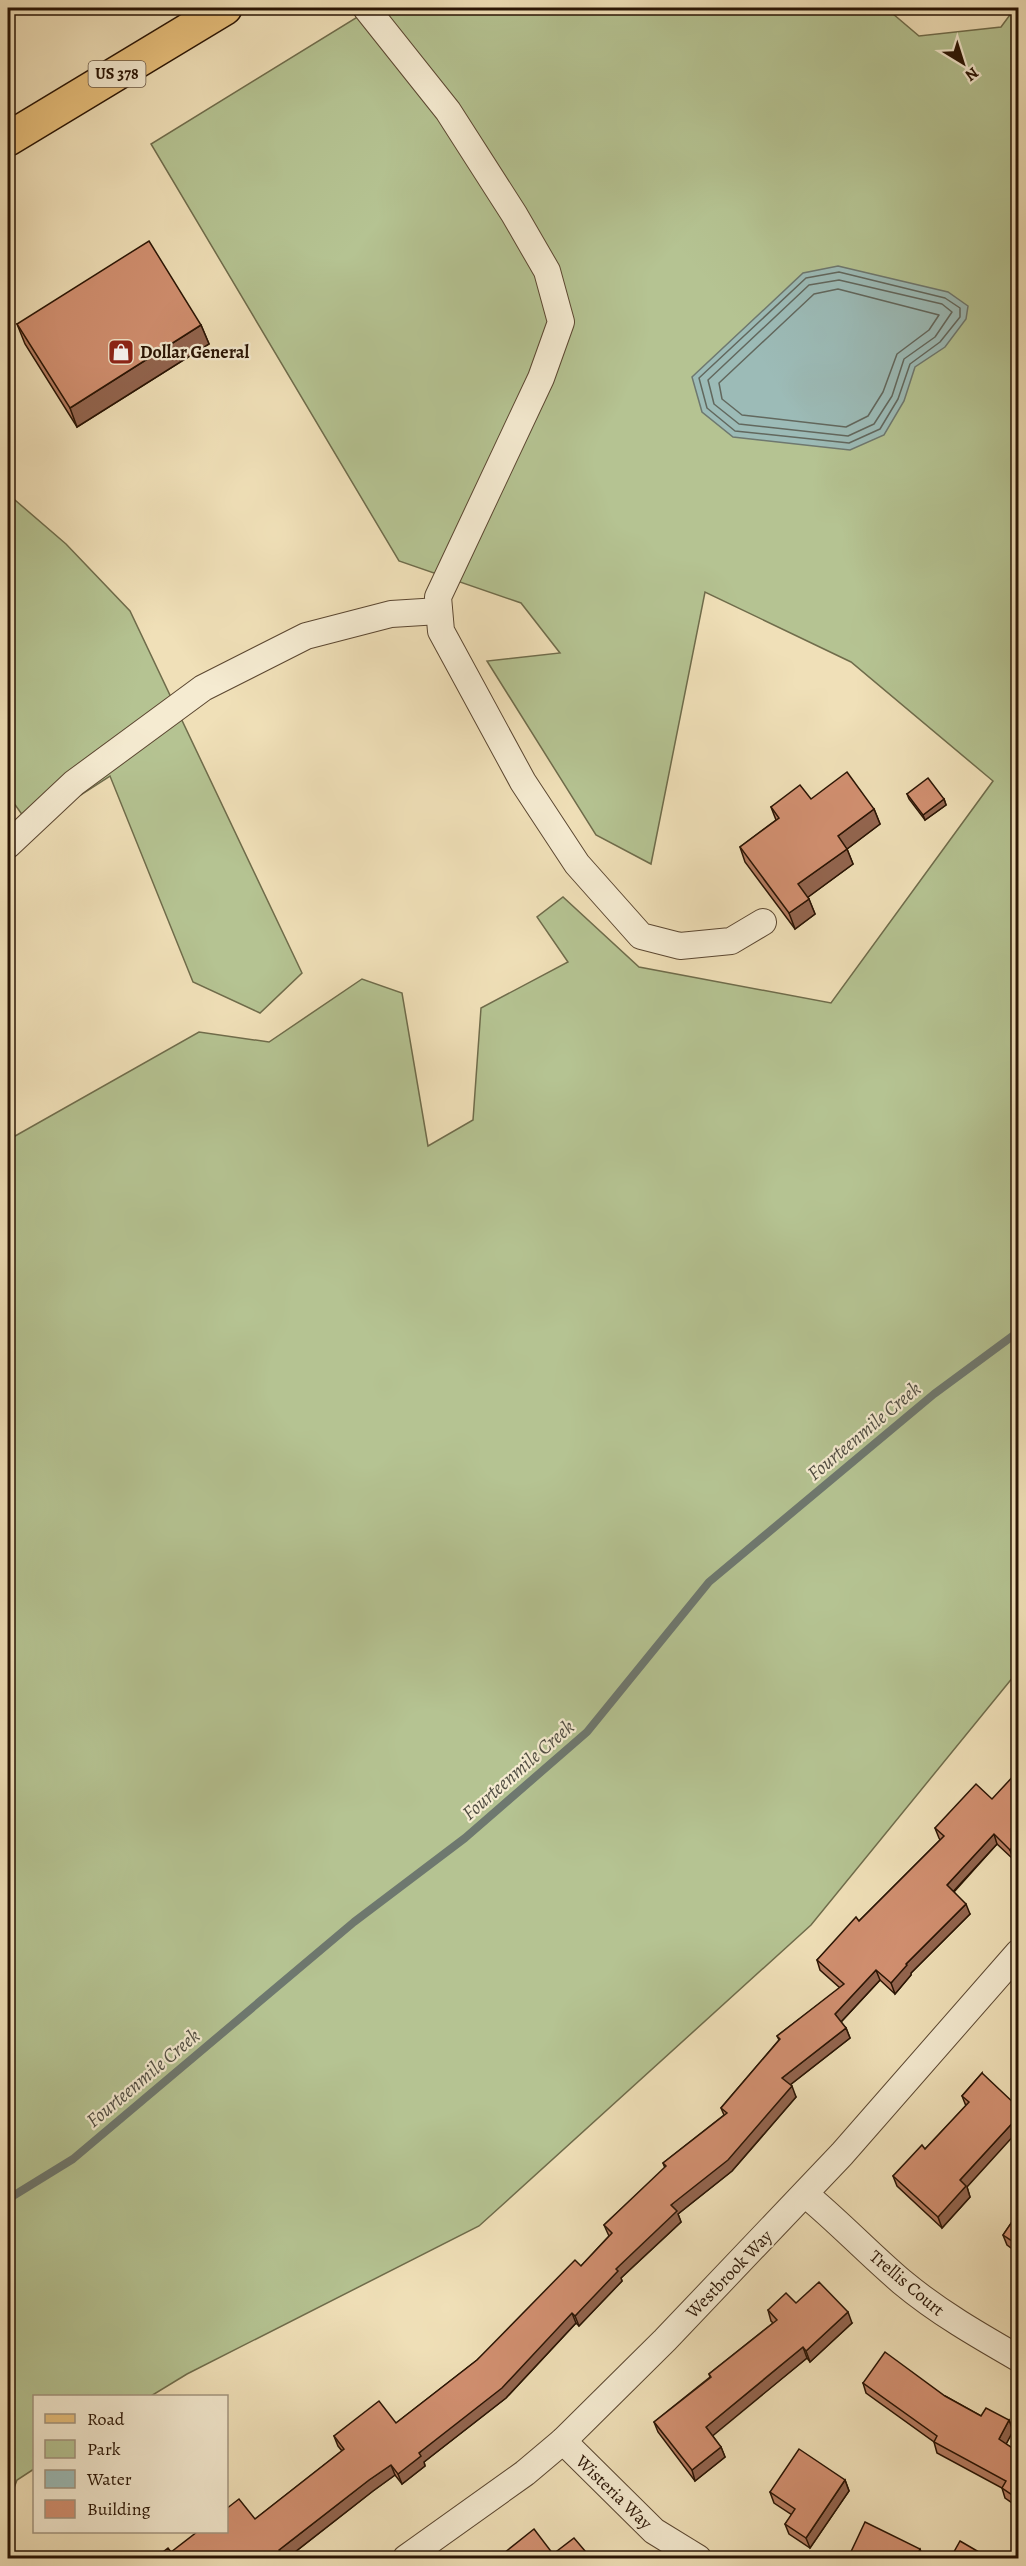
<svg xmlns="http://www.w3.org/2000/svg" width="1026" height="2566" viewBox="0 0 1026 2566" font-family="Alegreya,serif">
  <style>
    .green { fill: #b5c392; stroke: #6f6c4b; stroke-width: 1.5 }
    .water { fill: #9cbbb7; stroke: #6e786f; stroke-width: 1.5 }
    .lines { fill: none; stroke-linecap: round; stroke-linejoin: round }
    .shore { stroke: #62685e; stroke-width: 1.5 }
    .stream { stroke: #6e786f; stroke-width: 8 }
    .minor-casing { stroke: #5b4731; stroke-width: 28 }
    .major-casing { stroke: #291404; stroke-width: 36 }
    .minor { stroke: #f5ebd1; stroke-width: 26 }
    .major { stroke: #e8c07c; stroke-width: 33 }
    .wall { fill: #b57c61; stroke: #291404; stroke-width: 1.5 }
    .shaded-wall { fill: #93654f; stroke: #291404; stroke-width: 1.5 }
    .building { fill: #d29071; stroke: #291404; stroke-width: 1.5 }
    .labels { text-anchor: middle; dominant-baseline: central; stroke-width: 4.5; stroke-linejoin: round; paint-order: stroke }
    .shield { fill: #f5ebd1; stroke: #665442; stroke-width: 1.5 }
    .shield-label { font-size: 16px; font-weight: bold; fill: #291404 }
    .poi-label { font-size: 18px; font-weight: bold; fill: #291404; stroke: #f5ebd1; text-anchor: start }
    .street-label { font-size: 18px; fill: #291404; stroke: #f5ebd1 }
    .water-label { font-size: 20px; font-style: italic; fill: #514e43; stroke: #f5ebd1 }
  </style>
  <rect width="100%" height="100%" fill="#f0e0b8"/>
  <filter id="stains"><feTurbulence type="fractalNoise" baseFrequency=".00333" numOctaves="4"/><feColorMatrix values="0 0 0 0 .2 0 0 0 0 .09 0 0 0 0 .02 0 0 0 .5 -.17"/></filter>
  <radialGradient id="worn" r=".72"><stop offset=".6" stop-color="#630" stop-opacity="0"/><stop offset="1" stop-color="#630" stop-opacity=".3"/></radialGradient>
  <g class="green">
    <polygon points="372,8 886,8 919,36 1001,27 1015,8 1018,8 1018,1671 811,1925 479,2226 187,2374 151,2396 34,2396 34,2469 17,2480 8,2504 8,1140 199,1032 269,1042 362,979 402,993 428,1146 473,1120 481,1008 568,962 537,917 563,897 639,967 831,1003 993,781 851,662 705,592 651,864 596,835 487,661 560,653 521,603 399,561 151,144"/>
    <polygon points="8,494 66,544 130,611 302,973 260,1013 193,982 110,776 31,827 8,795"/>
  </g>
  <polygon class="water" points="838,266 948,292 968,306 966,319 945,347 915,367 904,401 884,435 850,450 733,437 702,412 692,377 803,273"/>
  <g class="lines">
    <g class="shore">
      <polygon points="839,272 945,298 960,308 960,317 940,342 910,364 898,399 880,429 849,443 735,431 707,408 699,378 806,278"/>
      <polygon points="839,280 942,304 952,312 935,337 904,359 892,396 874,424 848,436 739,424 714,404 708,380 809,285"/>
      <polygon points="838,289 939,315 929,330 897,354 883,392 868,416 846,427 742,415 722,399 719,383 814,294"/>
    </g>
    <polyline class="stream" points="8,2199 73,2159 354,1922 465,1838 587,1732 709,1582 934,1394 1018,1332"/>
    <defs>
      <g id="minor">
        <polyline points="366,8 448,111 514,214 547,271 561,322 541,378 438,597 441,631 523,782 577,864 641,936 680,946 731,941 763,922"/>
        <polyline points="8,845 74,783 203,688 306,636 391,614 439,611"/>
        <path d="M 805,2194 C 839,2222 869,2254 902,2282 C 938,2312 978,2335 1018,2358"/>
        <polyline points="563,2441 654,2531 698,2558"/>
        <polyline points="406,2558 525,2473 563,2441 665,2340 842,2154 1018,1953"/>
      </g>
      <polyline id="major" points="8,139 225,8"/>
    </defs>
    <use href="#minor" class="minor-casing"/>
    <use href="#major" class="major-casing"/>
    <use href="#minor" class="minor"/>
    <use href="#major" class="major"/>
  </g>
  <g class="wall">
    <polygon points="17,324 201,325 209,344 77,427 25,344"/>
    <polygon points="907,794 944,799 946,805 925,820 909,799"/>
    <polygon points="811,799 874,809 880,824 847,849 853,864 808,897 815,914 795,929 745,862 740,847 776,820 771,807"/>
    <polygon points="992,1799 1014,1860 997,1844 954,1892 970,1914 911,1973 911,1975 895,1994 880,1980 841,2022 846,2028 850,2038 790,2085 796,2097 732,2171 678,2214 681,2222 621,2278 622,2281 579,2326 576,2323 506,2398 424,2462 425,2466 402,2484 395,2475 373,2491 286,2559 154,2559 255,2519 342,2451 338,2446 334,2436 396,2423 477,2360 581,2266 609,2236 604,2225 665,2168 663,2163 724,2115 721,2108 779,2040 777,2036 840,1988 820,1970 817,1960 859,1921 940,1840 939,1838 935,1828"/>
    <polygon points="982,2073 967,2187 970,2197 942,2228 897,2186 893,2176 925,2149 966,2106 962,2096"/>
    <polygon points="1018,2213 1018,2253 1007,2245 1003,2235"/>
    <polygon points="796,2303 852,2323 810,2362 807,2358 712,2435 721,2447 725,2457 695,2481 658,2432 654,2422 710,2377 709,2374 773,2323 771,2321 768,2310"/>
    <polygon points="863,2383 945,2396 981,2416 1009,2420 1013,2431 1006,2444 1018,2452 1018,2507 1005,2498 1002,2488 937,2453 934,2442 866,2393"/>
    <polygon points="845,2480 849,2491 810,2548 789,2534 785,2524 792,2515 774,2503 770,2492"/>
  </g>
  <g class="shaded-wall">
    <polygon points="201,325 209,344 77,427 70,408"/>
    <polygon points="944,799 946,805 925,820 923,815"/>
    <polygon points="874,809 880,824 843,852 838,836"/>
    <polygon points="847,849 853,864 804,900 798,884"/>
    <polygon points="809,899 815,914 795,929 789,913"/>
    <polygon points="994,1834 997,1844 950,1895 947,1885"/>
    <polygon points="1018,1841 1018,1855 1014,1860 1010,1850"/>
    <polygon points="966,1904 970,1914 911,1973 911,1975 895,1994 891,1983 906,1964"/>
    <polygon points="876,1970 880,1980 839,2024 835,2014"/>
    <polygon points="846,2028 850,2038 786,2088 782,2078"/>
    <polygon points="792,2086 796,2097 732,2171 678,2214 681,2222 621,2278 622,2281 579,2326 575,2316 671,2205"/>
    <polygon points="1018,2117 1018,2131 967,2187 970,2197 942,2228 938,2217 960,2180"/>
    <polygon points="848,2312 852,2323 810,2362 806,2351"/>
    <polygon points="572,2313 576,2323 506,2398 424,2462 425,2466 402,2484 398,2474 419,2453"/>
    <polygon points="803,2347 807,2358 710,2438 706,2427"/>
    <polygon points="1009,2420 1013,2431 1003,2450 999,2439"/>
    <polygon points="721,2447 725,2457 695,2481 692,2470"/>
    <polygon points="391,2465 395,2475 373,2491 286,2559 277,2559 279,2550 369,2480"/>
    <polygon points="845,2480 849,2491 810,2548 806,2538"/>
    <polygon points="920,2549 924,2559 915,2559"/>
  </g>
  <g class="building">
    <polygon points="149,241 201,325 70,408 17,324"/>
    <polygon points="847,772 874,809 838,836 847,849 798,884 809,899 789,913 740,847 779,818 771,807 800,785 811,799"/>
    <polygon points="928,778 944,799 923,815 907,794"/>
    <polygon points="1018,1771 1018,1841 1010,1850 994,1834 947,1885 966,1904 906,1964 907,1965 891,1983 876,1970 835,2014 846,2028 782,2078 792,2086 728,2160 671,2205 677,2211 616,2269 618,2271 575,2316 572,2313 502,2388 419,2453 421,2456 398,2474 391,2465 369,2480 279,2550 283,2554 277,2559 249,2559 247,2556 244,2559 154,2559 168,2548 171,2552 197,2532 226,2532 226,2509 239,2499 255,2519 344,2449 334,2436 379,2401 396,2423 477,2360 575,2260 581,2266 612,2233 604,2225 666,2166 663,2163 727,2113 721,2108 780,2039 777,2036 844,1984 817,1960 856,1917 859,1921 944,1836 935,1828 976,1784 992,1799"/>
    <polygon points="982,2073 1018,2107 1018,2117 960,2180 966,2186 938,2217 893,2176 922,2145 925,2149 969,2102 962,2096"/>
    <polygon points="1018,2213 1018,2245 1003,2235"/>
    <polygon points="819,2282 848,2312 806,2351 803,2347 706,2427 721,2447 692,2470 654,2422 711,2377 709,2374 777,2320 768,2310 786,2293 796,2303"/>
    <polygon points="885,2352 945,2396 981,2416 986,2408 1009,2420 999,2439 1018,2452 1018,2499 1002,2488 1006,2481 934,2442 937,2436 863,2383"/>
    <polygon points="799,2449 845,2480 806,2538 785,2524 795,2509 770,2492"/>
    <polygon points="865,2522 920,2549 915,2559 855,2559 849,2556"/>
    <polygon points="534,2529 553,2554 574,2538 591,2558 509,2559 504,2553"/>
    <polygon points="960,2541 991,2559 950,2559"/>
  </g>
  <defs>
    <symbol id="shop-square" viewBox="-11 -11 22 22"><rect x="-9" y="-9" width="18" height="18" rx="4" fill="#8f2418" stroke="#f5ebd1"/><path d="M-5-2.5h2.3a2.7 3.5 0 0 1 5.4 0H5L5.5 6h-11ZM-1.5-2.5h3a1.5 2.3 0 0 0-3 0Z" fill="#fff"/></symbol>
  </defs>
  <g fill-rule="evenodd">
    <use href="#shop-square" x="106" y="337" width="30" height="30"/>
  </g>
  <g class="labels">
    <rect class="shield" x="88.5" y="61" width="57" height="26" rx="4.5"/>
    <g class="shield-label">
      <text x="117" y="74">US 378</text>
    </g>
    <g class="poi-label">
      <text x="140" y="352">Dollar General</text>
    </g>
    <g class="street-label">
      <text transform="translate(729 2274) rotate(-46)">Westbrook Way</text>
      <text transform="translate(907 2283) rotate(40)">Trellis Court</text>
      <text transform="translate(614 2492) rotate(44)">Wisteria Way</text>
    </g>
    <g class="water-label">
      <text transform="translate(864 1431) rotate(-40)">Fourteenmile Creek</text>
      <text transform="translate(518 1770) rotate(-41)">Fourteenmile Creek</text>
      <text transform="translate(143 2078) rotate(-40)">Fourteenmile Creek</text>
    </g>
  </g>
  <rect width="1026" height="2566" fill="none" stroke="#f0e0b8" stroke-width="30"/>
  <rect x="9" y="9" width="1008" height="2548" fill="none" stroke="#291404" stroke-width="3"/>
  <rect x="15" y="15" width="996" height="2536" fill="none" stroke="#291404" stroke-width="1.5"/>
  <rect x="33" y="2395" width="195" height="138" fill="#f5ebd1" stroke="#a3957f" stroke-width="1.5"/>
  <rect x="45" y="2414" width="30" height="9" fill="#e8c07c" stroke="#a3957f" stroke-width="1.5"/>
  <text x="87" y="2425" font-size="18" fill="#291404">Road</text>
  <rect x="45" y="2440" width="30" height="18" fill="#b5c392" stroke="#a3957f" stroke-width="1.5"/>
  <text x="87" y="2455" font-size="18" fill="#291404">Park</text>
  <rect x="45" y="2470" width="30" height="18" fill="#9cbbb7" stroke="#a3957f" stroke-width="1.5"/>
  <text x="87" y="2485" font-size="18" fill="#291404">Water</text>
  <rect x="45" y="2500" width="30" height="18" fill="#d29071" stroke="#a3957f" stroke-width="1.5"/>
  <text x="87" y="2515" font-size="18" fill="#291404">Building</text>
  <g transform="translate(963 63) rotate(142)" stroke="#f5ebd1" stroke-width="4.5" paint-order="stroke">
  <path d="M0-4.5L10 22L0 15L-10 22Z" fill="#291404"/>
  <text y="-9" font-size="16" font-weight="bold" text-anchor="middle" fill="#291404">N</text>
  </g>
  <rect width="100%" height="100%" filter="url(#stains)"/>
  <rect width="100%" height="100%" fill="url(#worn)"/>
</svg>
